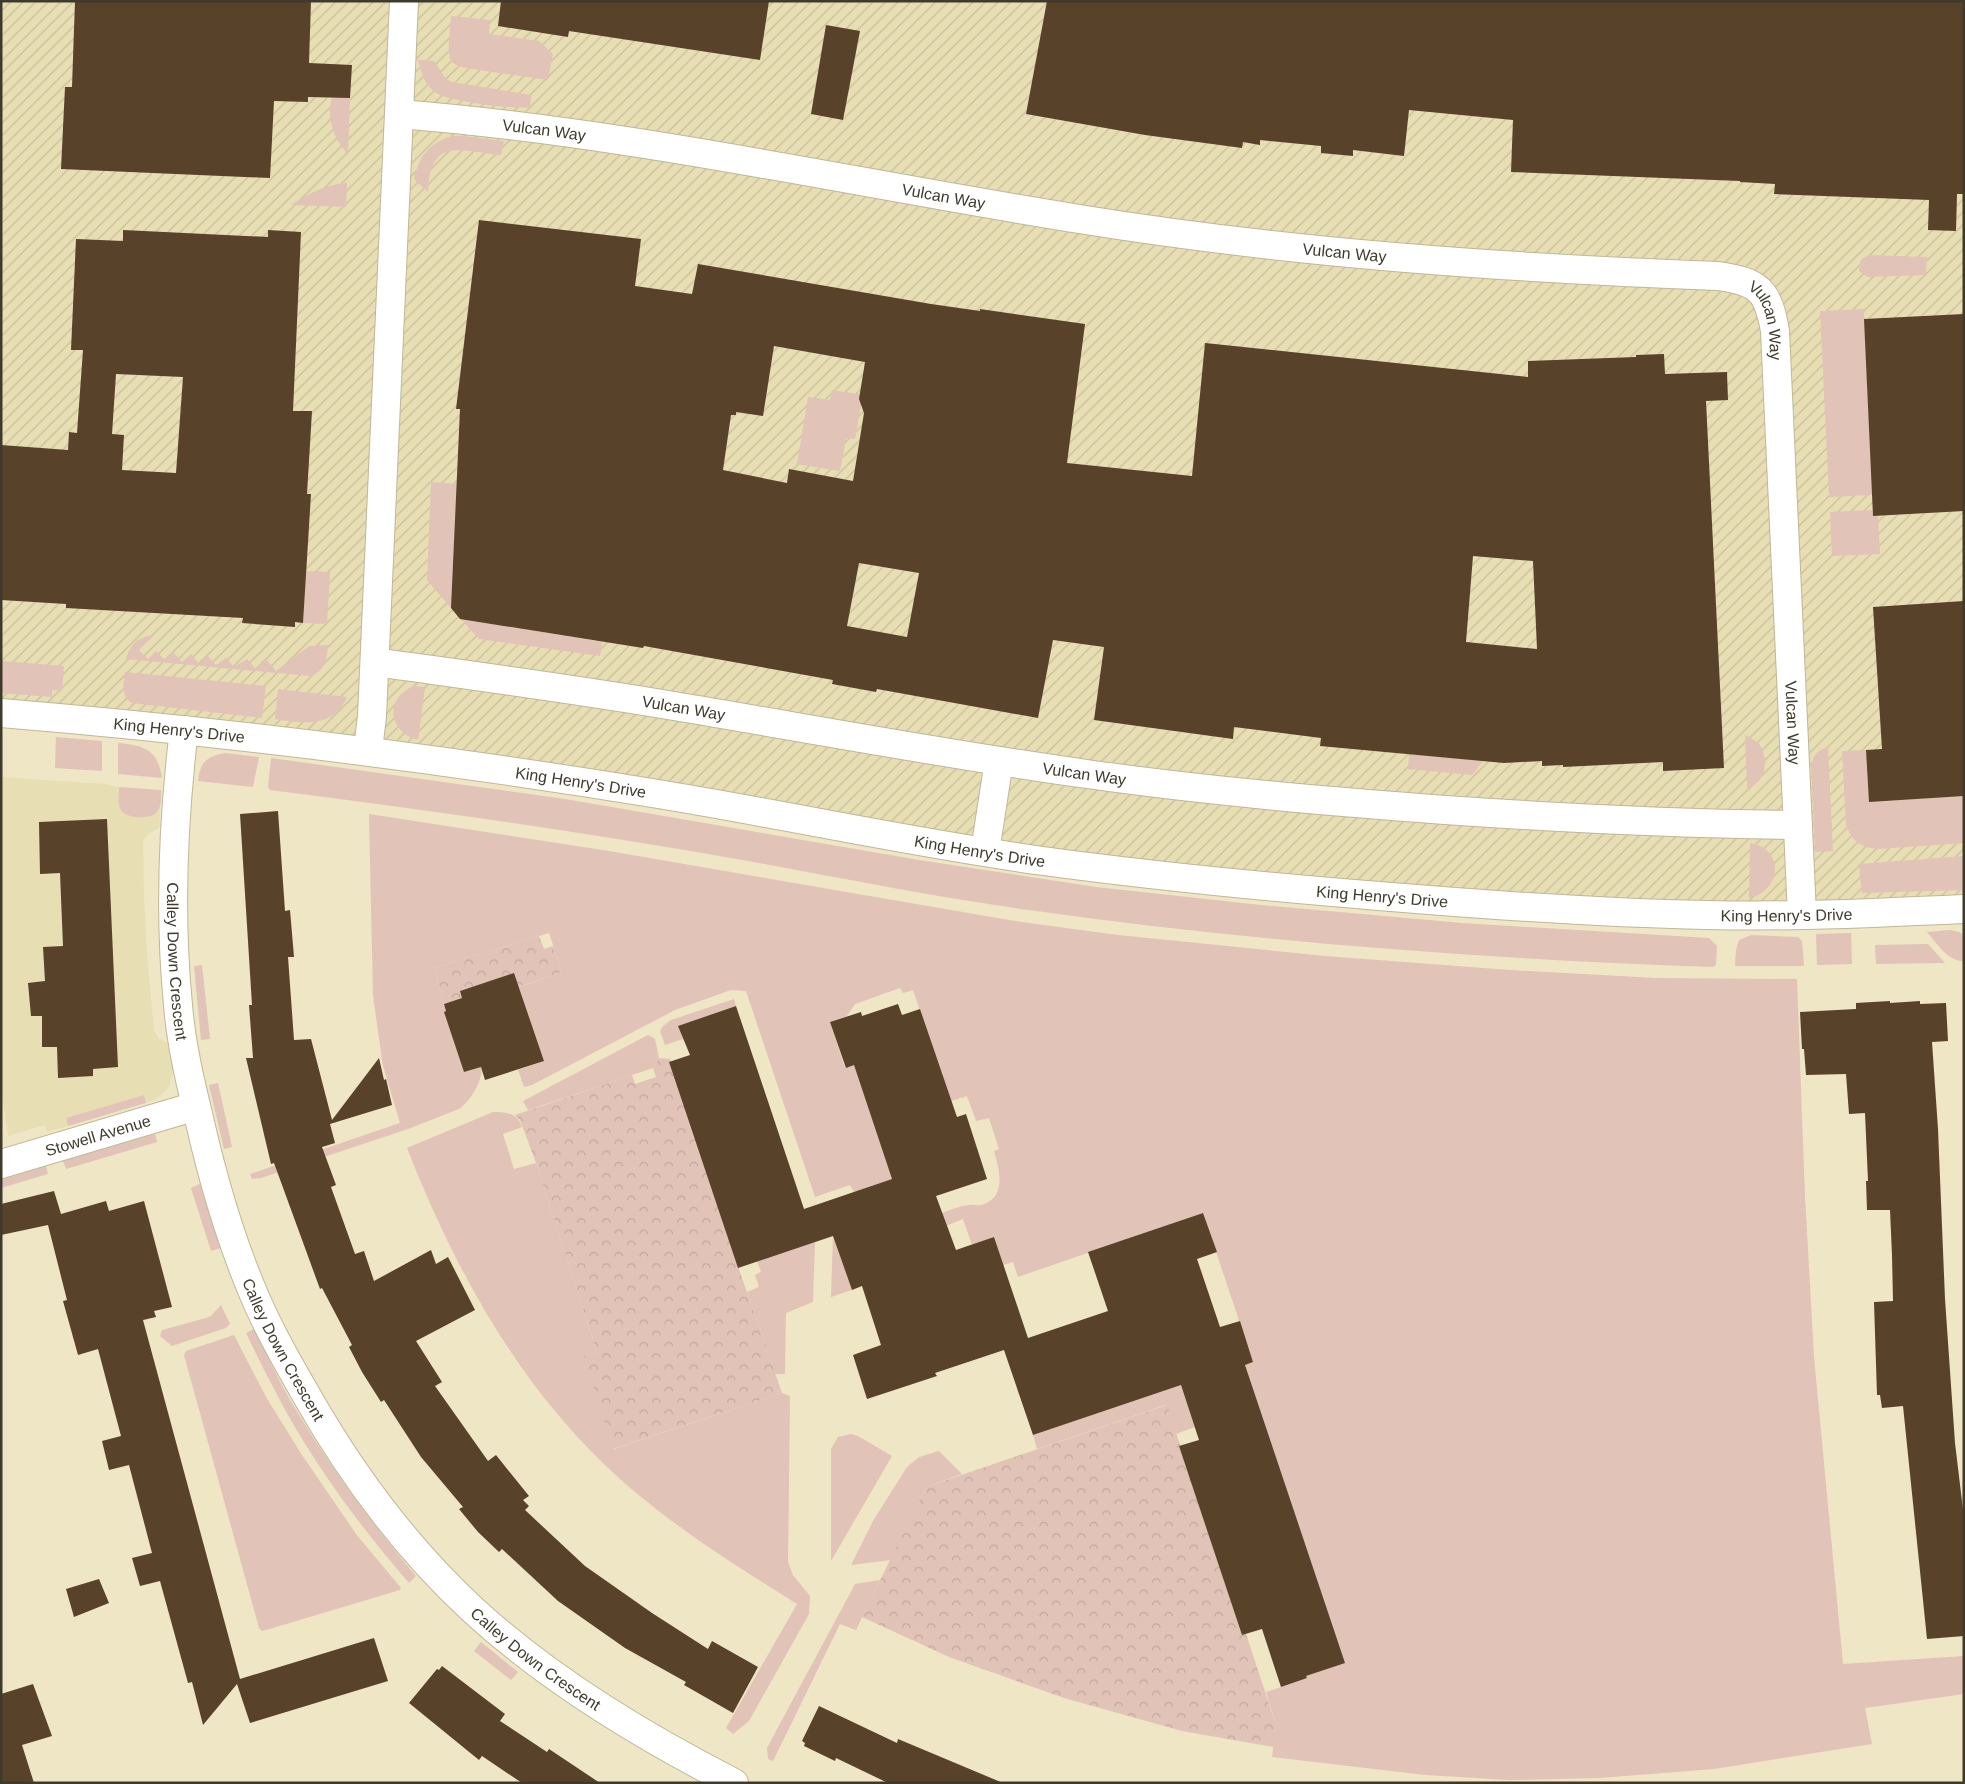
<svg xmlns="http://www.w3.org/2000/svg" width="1965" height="1784" viewBox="0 0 1965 1784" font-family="Helvetica,sans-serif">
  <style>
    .built { fill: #e8deb4 }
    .industrial { fill: url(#industrial-furrows) }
    .grass { fill: #e1c3b7 }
    .park { fill: url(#park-crowns) }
    .building { fill: #58422a; fill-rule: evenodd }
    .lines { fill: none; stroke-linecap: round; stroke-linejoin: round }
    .minor-casing { stroke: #bfb797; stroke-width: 30 }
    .tertiary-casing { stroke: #bfb797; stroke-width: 30 }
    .minor { stroke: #fff; stroke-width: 28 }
    .tertiary { stroke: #fff; stroke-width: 28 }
    .labels { text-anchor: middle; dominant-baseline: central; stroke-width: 5; stroke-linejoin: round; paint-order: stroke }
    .street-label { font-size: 16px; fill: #3e3b2d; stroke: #eee6c4 }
  </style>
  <defs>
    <pattern id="industrial-furrows" width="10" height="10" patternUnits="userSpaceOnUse" patternTransform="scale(1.25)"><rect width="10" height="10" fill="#e8deb4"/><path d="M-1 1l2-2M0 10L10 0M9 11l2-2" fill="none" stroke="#c8bf9b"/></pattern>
    <pattern id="park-crowns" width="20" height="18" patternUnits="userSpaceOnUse" patternTransform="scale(1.25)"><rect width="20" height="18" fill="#e1c3b7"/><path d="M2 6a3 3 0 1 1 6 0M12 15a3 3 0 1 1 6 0" fill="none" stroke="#c2a89e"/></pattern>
  </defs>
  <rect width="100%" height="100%" fill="#eee6c4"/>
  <polygon class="built" points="1,777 104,784 119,787 119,804 158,811 160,806 159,828 149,833 143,841 144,897 147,955 154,1031 158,1038 168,1043 170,1046 173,1071 169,1087 158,1098 146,1103 144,1095 66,1118 68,1126 47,1132 45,1125 8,1136 1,1089"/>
  <polygon class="industrial" points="1,1 1964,1 1964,909 1709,915 935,843 1,713"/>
  <g class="grass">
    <path d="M 451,16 L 490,20 L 489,34 L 539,41 L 553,54 L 548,80 L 466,68 C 461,66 454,65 451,61 C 446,53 451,26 451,16 Z"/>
    <path d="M 418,60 L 434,61 L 446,79 L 452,82 L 531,95 L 530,107 C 516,110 447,101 436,93 C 425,85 421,73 418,60 Z"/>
    <path d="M 332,97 L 350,98 L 348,154 C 334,140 326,117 332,97 Z"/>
    <path d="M 451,136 L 464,136 L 504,141 L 501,155 C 459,151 430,136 428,192 L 414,179 C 419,156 429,144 451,136 Z"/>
    <path d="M 347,183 L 346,207 L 291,205 C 307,194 327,184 347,183 Z"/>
    <polygon points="1869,255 1927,257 1926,275 1868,277 1859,271 1860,262 1863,258"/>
    <polygon points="1864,309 1872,495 1829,497 1820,311"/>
    <polygon points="832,390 863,395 855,439 846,438 840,471 797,464 808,397 830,400"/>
    <polygon points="431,482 457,484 451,608 427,580"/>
    <polygon points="1872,510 1873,515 1878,515 1880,554 1832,556 1830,512"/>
    <polygon points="306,571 330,572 327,624 303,623"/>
    <polygon points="461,619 602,642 600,656 479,639"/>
    <path d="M 147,636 L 153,636 L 139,650 L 148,659 L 156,651 L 165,660 L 173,652 L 182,662 L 191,654 L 199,664 L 208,656 L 216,665 L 226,658 L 234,667 L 247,659 L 256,669 L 267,660 L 276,671 L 309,646 L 328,645 C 327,659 325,672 310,676 L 126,659 C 129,647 135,640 147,636 Z"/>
    <polygon points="1,661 64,666 62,691 52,690 52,697 1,693"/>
    <path d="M 125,672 L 266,686 L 262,718 L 132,703 C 120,696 124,685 125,672 Z"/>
    <path d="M 414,686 L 425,687 L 418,740 C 388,732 384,698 414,686 Z"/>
    <path d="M 278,689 L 347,697 C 334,729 301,723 275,719 Z"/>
    <path d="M 1745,735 C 1750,737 1755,740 1759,744 C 1770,758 1766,784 1747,788 Z"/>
    <polygon points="56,737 102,741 102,771 55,768"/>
    <path d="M 118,743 C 144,745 158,750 162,778 L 118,774 Z"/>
    <path d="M 1828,747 L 1833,851 L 1815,852 L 1811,765 C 1814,755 1817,750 1828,747 Z"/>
    <path d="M 1866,750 L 1869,802 L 1964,796 L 1964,843 L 1878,849 C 1860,847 1852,841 1846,825 L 1842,751 Z"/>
    <path d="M 226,753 L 259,757 L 253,787 L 198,781 C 200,762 207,756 226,753 Z"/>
    <polygon points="1409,754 1483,761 1472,775 1408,769"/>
    <path d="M 271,758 L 565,799 L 919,860 L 1096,887 L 1261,905 L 1462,923 L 1709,938 L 1717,946 L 1716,965 L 1713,967 C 1485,959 1256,942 1029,910 C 934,897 841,878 748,861 C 589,833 430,810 270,790 L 268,787 Z"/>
    <path d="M 119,787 L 161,790 C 161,797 162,806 157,812 C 151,820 126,819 121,810 C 117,804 119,794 119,787 Z"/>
    <path d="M 369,814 L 609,851 L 1015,921 L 1118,935 L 1325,956 L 1510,970 L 1656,978 L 1797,979 L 1805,1197 L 1814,1357 L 1843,1664 L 1964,1656 L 1964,1694 L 1865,1708 L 1872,1744 L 1714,1769 L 1600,1778 L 1509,1780 L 1425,1775 L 1272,1757 L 1276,1725 L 1266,1692 L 1307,1678 L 1306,1676 L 1337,1665 L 1245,1365 L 1253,1362 L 1203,1213 L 1018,1277 L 1013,1262 L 1003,1265 L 994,1237 L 972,1245 L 963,1219 L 946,1226 L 932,1217 C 943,1213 957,1206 969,1205 C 973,1204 977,1206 981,1205 C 1008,1197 999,1170 994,1151 L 999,1149 L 989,1118 L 976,1121 L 967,1096 L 951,1101 L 913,990 L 903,993 L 900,988 L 855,1004 L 847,1016 L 830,1022 L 845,1068 L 854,1065 L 892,1179 L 854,1192 L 850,1185 L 815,1197 L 746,991 L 731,990 L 675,1010 L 532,1085 L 524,1087 L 518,1070 L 544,1061 L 519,987 L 562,972 L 549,933 L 434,968 L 446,1011 L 444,1012 L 464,1072 L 481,1067 C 484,1079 469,1103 459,1109 L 408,1129 L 261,1178 L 252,1179 L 250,1174 L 400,1123 L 383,1066 L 373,996 Z"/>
    <path d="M 1750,843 C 1785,849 1782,890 1749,898 Z"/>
    <polygon points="1964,856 1964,890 1862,893 1859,864"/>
    <path d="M 1950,930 L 1959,932 L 1964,935 L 1964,961 C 1948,962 1936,942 1927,932 Z"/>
    <polygon points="1851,933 1852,964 1817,965 1816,934"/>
    <polygon points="1751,935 1798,937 1802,941 1804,966 1735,966 1736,950 1739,940"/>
    <polygon points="1928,944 1945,963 1876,964 1875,945"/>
    <polygon points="202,965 210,1039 201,1040 194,966"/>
    <polygon points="734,999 736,1006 679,1026 683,1039 665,1045 660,1031 663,1026 671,1020"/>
    <polygon points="648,1035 655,1039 659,1058 653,1068 528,1110 523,1101"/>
    <polygon points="218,1083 232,1147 224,1149 209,1085"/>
    <polygon points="144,1095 146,1103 68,1126 66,1118"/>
    <path d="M 493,1112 C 506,1112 518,1113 522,1127 L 503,1134 L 514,1169 L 536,1163 L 597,1352 L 585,1356 L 614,1449 L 782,1393 L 790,1396 L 788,1562 L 793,1575 L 810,1596 L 809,1614 L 749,1721 L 733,1734 L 726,1728 L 797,1604 C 730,1562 661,1519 604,1464 C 514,1378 452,1263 407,1148 Z"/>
    <polygon points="155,1134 157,1142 66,1169 63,1161"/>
    <polygon points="46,1166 48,1174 1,1188 1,1180"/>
    <polygon points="200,1184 221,1248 211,1251 191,1188"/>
    <polygon points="833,1236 852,1290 831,1297"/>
    <polygon points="815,1242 813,1302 786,1313 785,1374 775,1374 747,1292 759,1287 755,1275 761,1272 757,1261"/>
    <polygon points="221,1305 230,1324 226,1328 172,1346 160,1336 162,1330 206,1318 211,1316"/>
    <path d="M 254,1329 C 268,1357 281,1386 298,1413 C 333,1471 373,1525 416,1576 L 409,1583 C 364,1531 322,1475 288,1415 C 273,1388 259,1360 246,1333 Z"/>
    <polygon points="234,1335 266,1397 300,1452 356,1534 401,1588 400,1590 266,1630 262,1631 259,1628 184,1355 186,1351"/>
    <polygon points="1181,1385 1195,1427 1176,1434 1166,1405 1037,1449 1033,1435"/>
    <polygon points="851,1434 858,1436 892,1456 831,1561 831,1449 838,1437"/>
    <polygon points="939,1451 962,1474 926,1487 891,1560 851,1565 873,1521 907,1467 919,1457"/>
    <polygon points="880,1580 856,1630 840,1624 773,1761 768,1759 767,1748 855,1584"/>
    <polygon points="481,1642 518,1672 511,1680 474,1651"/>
  </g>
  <g class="park">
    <polygon points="539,936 544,949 553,946 562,972 512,989 508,975 461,991 462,998 444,1004 434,968"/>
    <polygon points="659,1058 670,1059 715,1199 732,1233 727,1235 782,1393 613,1449 584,1356 597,1352 536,1163 520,1120 515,1115 632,1075 635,1084 656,1077 653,1068"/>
    <polygon points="1167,1405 1242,1635 1246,1634 1276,1725 1274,1747 1182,1731 1064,1698 949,1657 862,1617 926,1487"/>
  </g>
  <g class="building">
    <polygon points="75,1 311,1 309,63 352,65 350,98 308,97 308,102 274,101 270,178 61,169 65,87 72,87"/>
    <polygon points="501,1 769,1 760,60 569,31 568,37 498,26"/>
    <polygon points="1047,1 1964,1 1964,194 1957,194 1956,231 1928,230 1929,200 1774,194 1775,184 1740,182 1740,181 1511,172 1513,120 1409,110 1404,156 1353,150 1353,156 1321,153 1321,146 1260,140 1260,145 1243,142 1242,148 1145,135 1026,114"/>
    <polygon points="826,25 860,31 843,120 811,114"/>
    <path d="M 479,220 L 641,239 L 635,286 L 692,294 L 698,264 L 931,304 L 980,311 L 980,309 L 1085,324 L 1067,463 L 1192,476 L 1205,343 L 1528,377 L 1528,361 L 1636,357 L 1636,355 L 1664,354 L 1665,374 L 1727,372 L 1728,400 L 1706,401 L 1724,768 L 1663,771 L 1663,762 L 1563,767 L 1563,765 L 1542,766 L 1542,761 L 1504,763 L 1320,746 L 1321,738 L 1234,727 L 1233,739 L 1094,720 L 1104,647 L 1053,640 L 1038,718 L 877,689 L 876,692 L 832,684 L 833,680 L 644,646 L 643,648 L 460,619 L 451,608 L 460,409 L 456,409 ZM 774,346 L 865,362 L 859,399 L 864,413 L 853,481 L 789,469 L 787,483 L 723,470 L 731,415 L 736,415 L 736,412 L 763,416 ZM 1473,556 L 1533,561 L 1537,649 L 1466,642 ZM 859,563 L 919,573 L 907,637 L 847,626 Z"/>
    <path d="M 123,230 L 268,237 L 268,230 L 301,232 L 293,411 L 312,411 L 307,494 L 311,494 L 303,623 L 295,622 L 295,627 L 242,623 L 243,618 L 66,608 L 66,604 L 1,600 L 1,445 L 68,450 L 69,432 L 77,433 L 83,350 L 71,350 L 76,239 L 123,241 ZM 116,374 L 183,377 L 176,473 L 122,470 L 124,435 L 112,434 Z"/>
    <polygon points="1964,314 1964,511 1873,516 1864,319"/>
    <polygon points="1964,601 1964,796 1869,802 1866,750 1882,749 1873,607"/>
    <polygon points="278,811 285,911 290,910 294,957 288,957 294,1040 311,1039 332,1120 379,1058 384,1080 386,1079 392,1105 330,1124 335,1143 322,1147 336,1185 331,1187 355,1254 364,1251 374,1281 431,1250 436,1264 448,1257 475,1310 416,1341 442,1382 435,1386 488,1461 496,1455 529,1496 523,1500 529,1506 525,1510 585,1566 652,1613 708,1649 712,1641 758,1667 733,1713 684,1685 686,1682 625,1648 558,1601 502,1549 499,1552 478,1532 459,1509 463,1507 421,1457 384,1400 381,1402 362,1372 349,1347 352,1345 322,1288 320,1289 274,1163 271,1164 246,1058 253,1058 249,1005 252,1005 240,814"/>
    <polygon points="107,819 118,1067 93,1069 93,1076 58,1078 57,1047 42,1047 42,1016 31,1016 28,983 45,981 43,947 63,946 60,873 40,874 39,822"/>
    <polygon points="514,973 544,1061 485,1080 481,1067 464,1072 444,1012 446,1011 444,1004 462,998 460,991"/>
    <polygon points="1890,1001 1890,1003 1920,1001 1920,1004 1946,1003 1948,1041 1932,1042 1938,1129 1945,1299 1955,1443 1964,1518 1964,1636 1927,1639 1903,1406 1882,1408 1880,1395 1877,1395 1874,1302 1893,1301 1892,1255 1890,1210 1867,1210 1866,1181 1868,1181 1865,1113 1849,1114 1846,1074 1806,1075 1804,1049 1802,1049 1800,1012 1856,1009 1856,1003"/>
    <polygon points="898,1004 902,1015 920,1009 957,1117 966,1114 987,1179 936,1196 956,1250 994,1237 1028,1338 1108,1311 1088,1252 1203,1213 1217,1252 1197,1259 1220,1327 1240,1321 1253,1362 1245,1365 1345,1663 1306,1676 1307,1678 1281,1687 1262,1629 1242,1635 1179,1446 1199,1440 1181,1385 1033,1435 1004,1350 935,1373 937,1376 867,1399 853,1355 881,1345 862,1286 852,1290 833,1236 738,1268 669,1062 690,1055 678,1026 736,1006 804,1209 892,1179 854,1065 846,1068 830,1022 861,1012 862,1016"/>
    <polygon points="54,1191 61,1214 106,1201 109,1211 144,1201 172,1307 154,1311 156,1317 143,1320 240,1679 374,1638 388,1681 250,1723 237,1684 203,1725 192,1682 188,1683 160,1581 140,1586 132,1558 152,1553 129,1465 109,1470 102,1441 121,1436 98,1349 78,1355 63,1301 67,1300 48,1225 1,1235 1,1204"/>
    <polygon points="99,1579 109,1603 74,1617 66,1589"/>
    <polygon points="442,1666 505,1714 500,1721 547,1752 549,1749 600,1783 522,1783 482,1756 479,1760 409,1703 437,1669 439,1670"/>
    <polygon points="33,1684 52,1736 22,1745 34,1783 1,1783 1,1694"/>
    <polygon points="819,1706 897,1743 898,1739 1003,1783 888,1783 836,1758 835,1761 804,1746 805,1743 802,1741"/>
  </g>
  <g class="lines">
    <defs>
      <g id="minor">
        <path id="s1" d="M 399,114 C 628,132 853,183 1079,219 C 1290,253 1504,268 1718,276 C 1759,282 1768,290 1775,331 L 1802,915"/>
        <path id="s2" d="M 375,662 C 475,676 575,689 674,706 C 812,729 949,755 1087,774 C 1206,791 1326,801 1445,810 C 1563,818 1680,824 1798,825"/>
        <path id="s3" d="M 184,730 C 173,821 169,913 178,1005 C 181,1043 190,1081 199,1118 C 212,1176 229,1235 252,1290 C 267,1327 288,1363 308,1398 C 352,1475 407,1549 473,1610 C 549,1680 642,1736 734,1783"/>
        <polyline points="368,750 372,716 404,1"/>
        <polyline points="985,851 999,761"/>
        <path id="s4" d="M 1,1164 L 196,1106"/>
      </g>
      <g id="tertiary">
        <path id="s5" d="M 1,713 C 219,731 436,758 652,793 C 782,814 912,843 1043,861 C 1154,876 1267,887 1379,896 C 1487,905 1596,913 1706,915 C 1792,917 1878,913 1964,909"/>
      </g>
    </defs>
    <use href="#minor" class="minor-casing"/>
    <use href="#tertiary" class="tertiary-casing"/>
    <use href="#minor" class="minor"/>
    <use href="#tertiary" class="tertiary"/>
  </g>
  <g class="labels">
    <g class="street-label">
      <text stroke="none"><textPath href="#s1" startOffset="146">Vulcan Way</textPath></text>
      <text stroke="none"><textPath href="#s1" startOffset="551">Vulcan Way</textPath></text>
      <text stroke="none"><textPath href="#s1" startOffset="956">Vulcan Way</textPath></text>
      <text stroke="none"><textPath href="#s1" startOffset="1406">Vulcan Way</textPath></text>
      <text stroke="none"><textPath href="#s2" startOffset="312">Vulcan Way</textPath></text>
      <text stroke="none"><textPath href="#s1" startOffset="1811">Vulcan Way</textPath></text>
      <text stroke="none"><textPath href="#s5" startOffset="179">King Henry's Drive</textPath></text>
      <text stroke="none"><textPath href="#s2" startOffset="718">Vulcan Way</textPath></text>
      <text stroke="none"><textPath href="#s5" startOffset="584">King Henry's Drive</textPath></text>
      <text stroke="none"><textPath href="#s5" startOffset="989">King Henry's Drive</textPath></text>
      <text stroke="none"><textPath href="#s5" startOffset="1394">King Henry's Drive</textPath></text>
      <text stroke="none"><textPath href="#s5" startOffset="1799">King Henry's Drive</textPath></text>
      <text stroke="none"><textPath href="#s3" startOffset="232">Calley Down Crescent</textPath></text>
      <text stroke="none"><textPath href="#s4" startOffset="101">Stowell Avenue</textPath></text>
      <text stroke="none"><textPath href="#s3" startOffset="638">Calley Down Crescent</textPath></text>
      <text stroke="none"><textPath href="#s3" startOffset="1042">Calley Down Crescent</textPath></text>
    </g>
  </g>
  <rect width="1965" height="1784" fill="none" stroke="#3e3b2d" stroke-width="5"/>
</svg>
